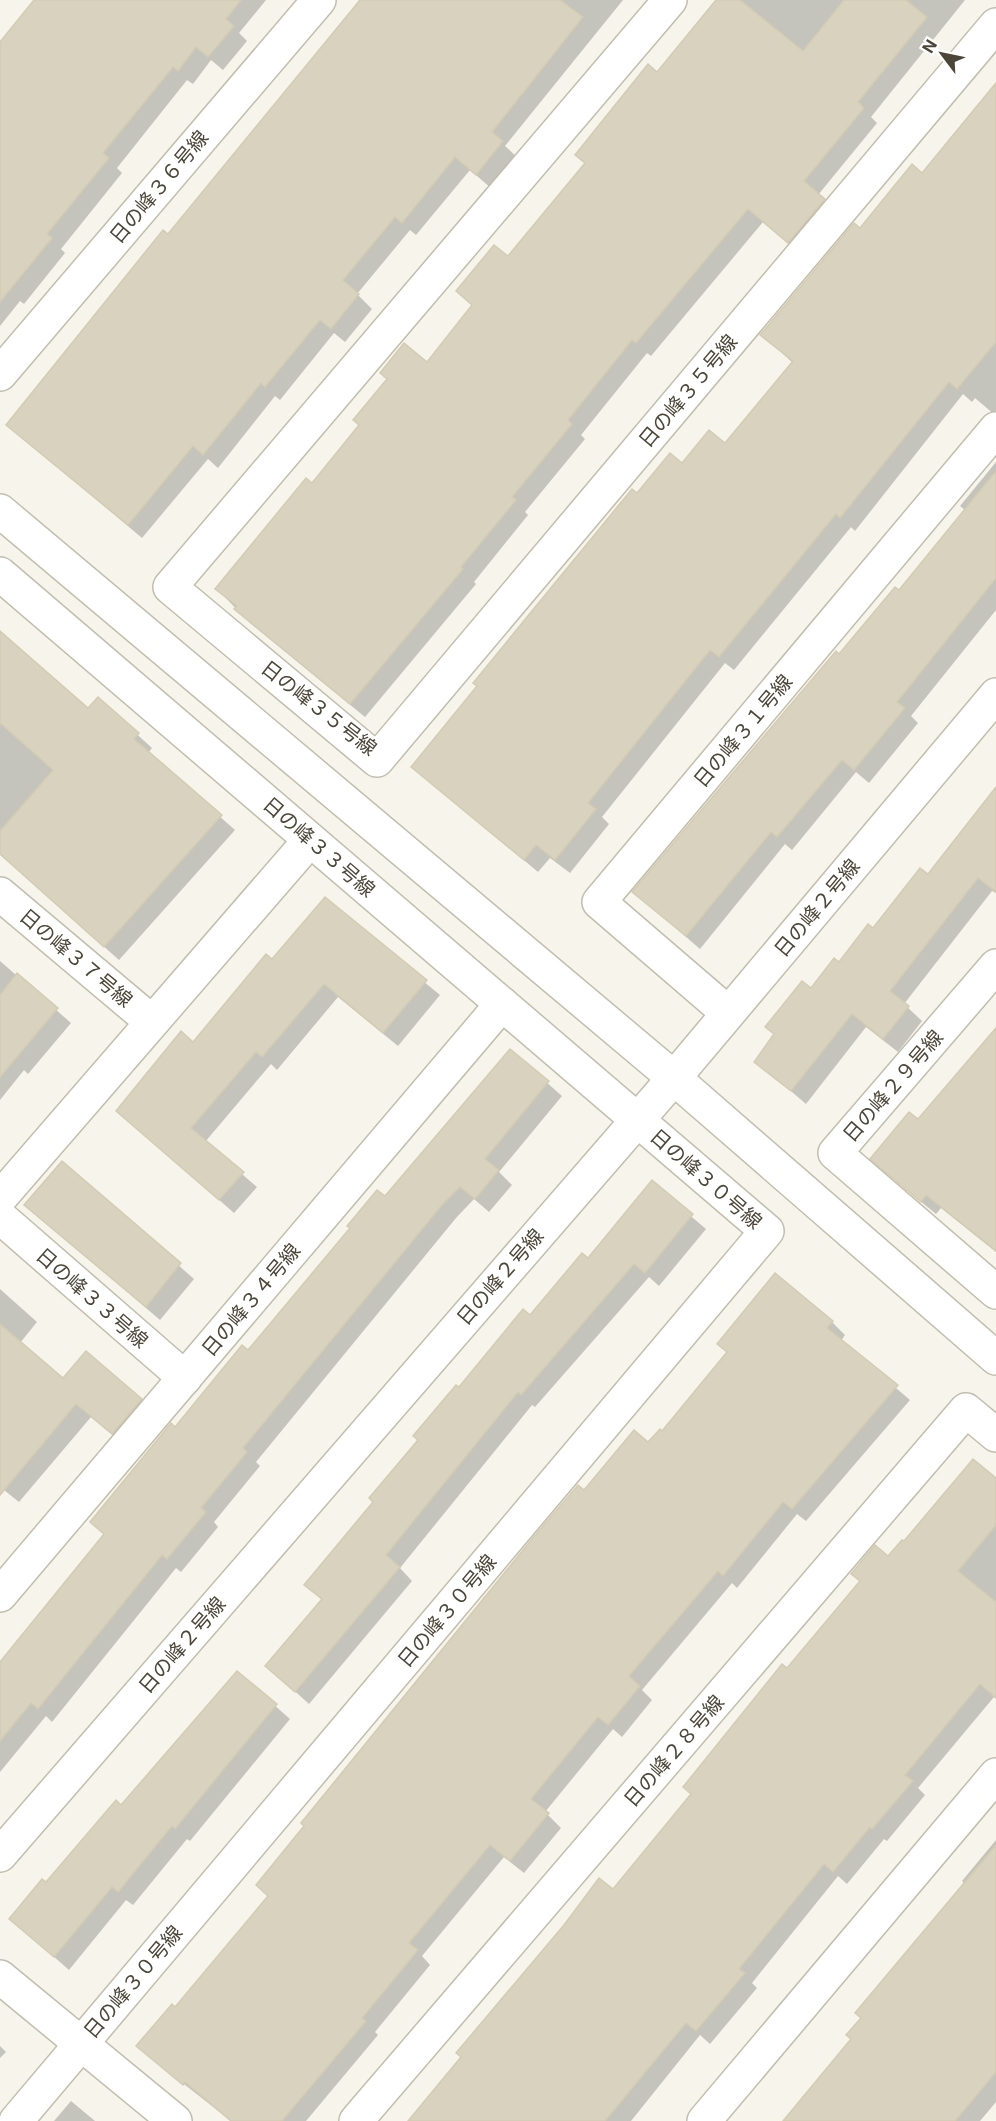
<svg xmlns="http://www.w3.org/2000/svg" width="996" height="2121" viewBox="0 0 996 2121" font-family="Inter,'Noto Sans JP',sans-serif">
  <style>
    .shadow { fill: #0003 }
    .building { fill: #d8d2bf; stroke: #d3ccb2; stroke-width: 1.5 }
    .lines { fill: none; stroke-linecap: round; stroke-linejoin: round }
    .street-casing { stroke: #c2bead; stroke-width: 36 }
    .street { stroke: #fff; stroke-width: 33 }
    .labels { text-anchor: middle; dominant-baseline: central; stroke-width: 5; stroke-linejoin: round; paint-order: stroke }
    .street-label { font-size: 20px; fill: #4b4638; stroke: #fff }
  </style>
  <rect width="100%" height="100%" fill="#f6f4eb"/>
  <g class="shadow">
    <polygon points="36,0 266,0 239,33 247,41 223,70 211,60 193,84 187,80 117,168 122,173 61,249 65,253 24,304 20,301 0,326 0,44"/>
    <polygon points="367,0 623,0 505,146 516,156 491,188 470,170 416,235 410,230 357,294 372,309 345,342 334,333 280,400 275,396 218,468 208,459 142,538 8,425"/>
    <polygon points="717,0 965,0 871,117 877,123 818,195 838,214 803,255 763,222 651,356 647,353 581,435 585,439 525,512 528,515 474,582 476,584 365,717 250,623 217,589 427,364"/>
    <polygon points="996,86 996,416 975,398 972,402 963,394 855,531 851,527 734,670 725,663 602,817 609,824 570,873 550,858 538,872 413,767 637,495 682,465 725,445 793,363 762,335 860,230 922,175"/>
    <polygon points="996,462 996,610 911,716 918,723 869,783 856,772 792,850 785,844 700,949 634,892 840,656 899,592 966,511 960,506"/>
    <polygon points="0,633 88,710 98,699 152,748 148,753 235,830 119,960 0,854"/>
    <polygon points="996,802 996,893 992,891 904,1004 922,1021 898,1052 866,1027 806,1104 756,1061 811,990 928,876"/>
    <polygon points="325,900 440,995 398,1046 338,997 277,1070 271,1064 205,1142 257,1187 234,1213 118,1111 193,1044 272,961"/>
    <polygon points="0,961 71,1023 28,1074 24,1070 0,1100"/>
    <polygon points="996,1044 996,1252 941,1208 936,1214 886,1173 918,1121"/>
    <polygon points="511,1051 562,1096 499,1172 512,1185 489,1212 474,1199 456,1218 256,1462 260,1466 214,1522 218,1527 181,1572 176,1568 52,1722 46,1716 0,1772 0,1664 105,1535 175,1429 248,1352 385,1199"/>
    <polygon points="63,1163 194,1279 160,1320 26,1205"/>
    <polygon points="652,1183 706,1229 659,1286 649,1277 535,1407 532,1405 400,1568 412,1581 309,1704 267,1666 323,1601 306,1585 530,1317 588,1260"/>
    <polygon points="0,1289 37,1322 20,1343 63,1380 141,1400 155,1414 127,1447 91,1417 19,1502 4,1490 0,1495"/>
    <polygon points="832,1322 845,1335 841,1341 910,1400 806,1521 797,1514 737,1588 732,1583 642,1690 652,1700 622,1737 613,1729 545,1812 561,1828 524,1873 504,1857 422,1956 430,1965 375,2032 378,2035 306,2121 231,2121 152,2059 138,2046 176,2009 269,1897 584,1492 662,1433"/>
    <polygon points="996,1480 996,1698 994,1697 918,1788 925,1795 887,1841 884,1839 847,1884 838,1876 752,1983 757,1988 710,2044 700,2035 631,2121 409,2121 613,1891 693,1795 788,1670 888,1558 905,1543"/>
    <polygon points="238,1673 290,1719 190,1841 187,1839 133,1905 126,1900 69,1970 11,1919 121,1807"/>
    <polygon points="996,1840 996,2102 980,2121 785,2121 852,2039 965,1884 962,1881"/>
    <polygon points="0,2046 6,2052 0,2058"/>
    <polygon points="71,2101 95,2121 54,2121"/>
  </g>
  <g class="building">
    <polygon points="34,0 241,0 226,19 234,26 208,57 196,47 178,71 173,67 103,153 109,158 47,234 52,238 0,302 0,42"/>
    <polygon points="360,0 560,0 583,17 492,132 503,141 476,175 455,157 402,223 395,217 343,280 359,294 331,329 320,320 265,387 261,383 203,455 193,446 128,525 6,425 163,230 168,234"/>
    <polygon points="716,0 740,0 803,51 844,0 906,0 927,17 858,102 864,108 804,181 825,199 788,243 748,209 636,343 632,340 568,420 572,424 512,497 516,500 461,567 463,569 350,704 234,609 237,606 215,589 306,478 312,483 359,425 353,420 387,379 380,373 404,343 427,362 472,305 456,291 494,245 508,256 585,163 575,155 648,64 657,72"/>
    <polygon points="996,83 996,342 957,389 949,382 840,518 836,514 719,657 710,650 588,803 596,809 555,860 536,845 524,860 411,767 477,686 473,683 632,489 637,493 670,453 682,463 709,430 725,443 793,361 760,335 854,223 860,228 912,164 922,173"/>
    <polygon points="996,471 996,578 897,702 905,708 854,770 842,760 777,837 771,832 686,936 632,892 836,651 839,654 895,587 899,590"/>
    <polygon points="0,631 88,708 98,697 139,733 134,739 222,815 104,947 0,854 0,831 53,770 0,723"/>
    <polygon points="996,787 996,892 978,878 890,991 909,1006 883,1039 852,1014 791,1091 754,1062 774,1034 765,1027 802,981 811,988 834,958 839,962 868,924 873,928 920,868 928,874"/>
    <polygon points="325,897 427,980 383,1033 324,984 262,1057 256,1052 191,1128 244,1172 219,1200 116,1111 181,1031 193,1042 266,954 272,959"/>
    <polygon points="17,973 58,1008 0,1077 0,995"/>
    <polygon points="996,1028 996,1251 926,1195 921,1202 870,1159 909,1112 918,1119"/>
    <polygon points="510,1049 549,1081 485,1159 499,1170 475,1199 460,1187 442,1205 243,1448 247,1452 201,1508 206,1512 167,1559 162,1555 38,1709 31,1703 0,1741 0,1662 104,1534 90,1522 171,1423 175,1427 242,1345 248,1350 350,1228 347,1226 377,1190 385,1196"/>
    <polygon points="62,1161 181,1263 146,1307 24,1205"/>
    <polygon points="652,1180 693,1214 645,1273 634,1264 521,1395 518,1392 386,1555 400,1567 295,1692 265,1666 322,1599 304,1585 373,1502 369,1498 418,1440 413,1436 456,1385 459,1387 523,1309 530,1315 582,1253 588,1258"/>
    <polygon points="775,1273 833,1321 827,1328 898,1385 792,1509 783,1502 723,1576 718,1571 629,1676 640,1686 608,1725 598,1717 531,1799 549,1813 510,1861 490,1845 409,1943 418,1950 362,2018 366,2021 282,2121 231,2121 185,2082 183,2085 136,2046 172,2004 175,2007 268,1896 256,1885 304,1826 301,1823 532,1539 578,1485 584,1490 634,1430 648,1442 660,1429 662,1431 727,1352 717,1344"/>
    <polygon points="0,1324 63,1378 86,1351 142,1399 112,1434 76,1404 0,1495"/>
    <polygon points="973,1459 996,1478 996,1525 958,1571 996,1602 996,1698 980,1684 905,1775 913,1781 872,1829 870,1827 833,1872 824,1864 739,1969 745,1973 696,2031 686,2023 605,2121 408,2121 461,2057 456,2053 564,1925 599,1878 613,1889 691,1794 683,1787 782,1664 787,1668 860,1581 851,1574 875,1545 888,1556 902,1540 904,1541"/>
    <polygon points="237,1671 277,1704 175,1829 172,1826 118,1892 112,1887 54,1957 9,1919 42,1879 46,1882 116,1800 121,1805"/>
    <polygon points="996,1845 996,2072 955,2121 783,2121 851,2039 846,2035 861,2018 855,2013"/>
  </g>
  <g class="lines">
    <defs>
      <g id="street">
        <polyline points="670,0 170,587 377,760 996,25"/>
        <polyline points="0,374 319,0"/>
        <polyline points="0,511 674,1078 996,1358"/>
        <polyline points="0,574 767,1231 16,2121"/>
        <polyline points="0,894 152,1022"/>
        <polyline points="996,966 835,1153 996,1292"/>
        <polyline points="728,1013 599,902 996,429"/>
        <polyline points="0,1198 310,840"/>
        <polyline points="0,1217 185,1378"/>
        <polyline points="0,1595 502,1004"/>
        <polyline points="0,1855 674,1078 996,695"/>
        <polyline points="0,1977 175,2121"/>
        <polyline points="356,2121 966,1410 996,1435"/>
        <polyline points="704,2121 996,1775"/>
      </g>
    </defs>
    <use href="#street" class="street-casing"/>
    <use href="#street" class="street"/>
  </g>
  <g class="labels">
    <g class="street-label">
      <text transform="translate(159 187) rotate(-50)">日の峰３６号線</text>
      <text transform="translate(688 391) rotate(-50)">日の峰３５号線</text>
      <text transform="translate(319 708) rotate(38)">日の峰３５号線</text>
      <text transform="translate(743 731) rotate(-50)">日の峰３１号線</text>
      <text transform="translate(319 847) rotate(41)">日の峰３３号線</text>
      <text transform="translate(817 908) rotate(-50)">日の峰２号線</text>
      <text transform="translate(76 958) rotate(40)">日の峰３７号線</text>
      <text transform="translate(893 1086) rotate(-49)">日の峰２９号線</text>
      <text transform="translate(706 1179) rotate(41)">日の峰３０号線</text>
      <text transform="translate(500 1277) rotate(-49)">日の峰２号線</text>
      <text transform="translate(92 1298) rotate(41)">日の峰３３号線</text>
      <text transform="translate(251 1300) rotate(-50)">日の峰３４号線</text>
      <text transform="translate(447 1611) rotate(-50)">日の峰３０号線</text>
      <text transform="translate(182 1645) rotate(-49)">日の峰２号線</text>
      <text transform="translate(674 1751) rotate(-49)">日の峰２８号線</text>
      <text transform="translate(133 1982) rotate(-50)">日の峰３０号線</text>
    </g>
  </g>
  <g transform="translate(942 54) rotate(302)" stroke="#ffffff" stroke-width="4.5" paint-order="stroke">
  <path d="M0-4.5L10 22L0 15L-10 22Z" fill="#4b4638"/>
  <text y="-9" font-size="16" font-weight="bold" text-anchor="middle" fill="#4b4638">N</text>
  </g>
</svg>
